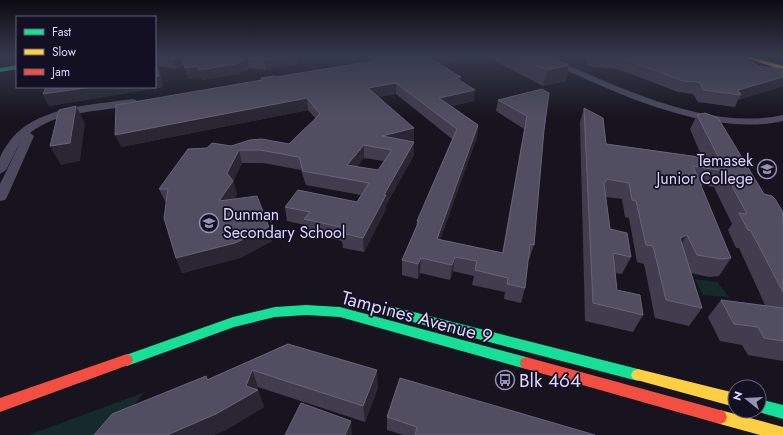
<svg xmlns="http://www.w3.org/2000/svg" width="783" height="435" viewBox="0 0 783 435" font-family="Jost,sans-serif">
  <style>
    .green { fill: #142a2b }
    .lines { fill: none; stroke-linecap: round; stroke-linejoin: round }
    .street { fill: #4d4a5f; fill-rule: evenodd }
    .fast { fill: #16e098; fill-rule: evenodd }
    .slow { fill: #ffcf43; fill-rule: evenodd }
    .jam { fill: #f24e42; fill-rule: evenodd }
    .wall { fill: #423d4e; fill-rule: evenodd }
    .shaded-wall { fill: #2a2633 }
    .building { fill: #524e61; stroke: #686379; fill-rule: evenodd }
    .labels { text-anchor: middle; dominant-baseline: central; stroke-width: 3.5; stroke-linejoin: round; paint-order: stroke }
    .poi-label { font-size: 16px; fill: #dcd6fc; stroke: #141024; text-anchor: end }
    .near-street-label { font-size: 19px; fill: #dcd6fc; stroke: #141024 }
    .near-poi-label { font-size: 19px; fill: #dcd6fc; stroke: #141024; text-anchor: start }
  </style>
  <rect width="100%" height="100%" fill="#17141f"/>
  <g class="green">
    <polygon points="695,279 717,282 729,297 703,295"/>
    <polygon points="145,392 109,435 29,435"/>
  </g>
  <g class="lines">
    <g class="street">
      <path d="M 536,56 L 547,56 C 615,85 707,132 783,115 L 783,121 C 718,136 633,101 575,74 C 563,69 546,65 536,56 Z"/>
      <path d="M 133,99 L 136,100 L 136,104 C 100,113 61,109 30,133 L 34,136 L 7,197 L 5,200 L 0,201 L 0,184 L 22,139 L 6,170 L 0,174 C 0,169 0,163 0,158 C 1,154 4,149 7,145 C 32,106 92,105 133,99 Z"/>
    </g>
    <g class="fast">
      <polygon points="17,65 17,69 0,72 0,68"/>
      <polygon points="306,305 340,307 526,357 531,359 532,363 531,367 526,369 340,317 306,315 275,317 234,327 127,366 123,364 121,360 123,356 233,317 275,307"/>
      <polygon points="390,306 638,369 643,371 645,375 643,379 638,381 390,316 386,314 384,311 386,308"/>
      <polygon points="759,399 783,405 783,419 755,411 759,411"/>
    </g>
    <g class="slow">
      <polygon points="740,56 748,56 783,66 783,70"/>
      <polygon points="638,369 735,393 735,407 633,379 631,375 633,371"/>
      <polygon points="720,410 783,427 783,435 760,435 720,424 715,422 713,417 715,412"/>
    </g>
    <g class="jam">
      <polygon points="127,354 131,356 133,360 131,364 0,412 0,398"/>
      <polygon points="526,357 720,410 725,412 727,417 725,422 720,424 526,369 521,367 520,363 521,359"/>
    </g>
  </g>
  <g class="wall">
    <polygon points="155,56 297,56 298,65 266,70 249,68 238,74 202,80 201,77 188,79 184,65 176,69 159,66 163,87 49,106 43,94"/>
    <path d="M 371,56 L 457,56 L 457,61 L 439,64 L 461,77 L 460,81 L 474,101 L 452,106 L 478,125 L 477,137 L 440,240 L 502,253 L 524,129 L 496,111 L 498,100 L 542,89 L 544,130 L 534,245 L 529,260 L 528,259 L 525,288 L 521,303 L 504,299 L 505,292 L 472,285 L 474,276 L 453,271 L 450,280 L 420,273 L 418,279 L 402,275 L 402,260 L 416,227 L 417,221 L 452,139 L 396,94 L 378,97 L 414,141 L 411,142 L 414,155 L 386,205 L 386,209 L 364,252 L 343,248 L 342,241 L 307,233 L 305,225 L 287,221 L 285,207 L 357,202 L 361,195 L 306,185 L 301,170 L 263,163 L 242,163 L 233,181 L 237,194 L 234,199 L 272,241 L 240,258 L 182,273 L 176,258 L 166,203 L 159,189 L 207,148 L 231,146 L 289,144 L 316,119 L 308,110 L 121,147 L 261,80 L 261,78 L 276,77 L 372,61 L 372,57 L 371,58 ZM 364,158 L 384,161 L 378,170 L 357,167 Z"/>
    <polygon points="486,56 548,56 566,81 543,86"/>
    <polygon points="588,56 734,56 758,66 783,69 783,86 738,100 735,107 698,102 693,94 678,92 618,69 587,66"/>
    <polygon points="584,108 606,144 702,157 690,129 697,115 764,194 783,212 783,361 748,355 742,345 720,341 708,317 721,300 765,305 739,248 736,248 728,230 732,224 714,187 700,185 731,258 719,276 709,277 691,273 702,308 689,326 655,318 644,264 637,262 629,218 625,217 622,199 606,197 610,229 631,257 622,274 615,273 617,290 643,315 633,332 585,321 580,122"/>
    <polygon points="288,344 378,387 365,422 258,387 257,390 258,390 264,407 224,431 206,376 208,379"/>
    <polygon points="387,417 595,435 404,435 387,430"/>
  </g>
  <g class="shaded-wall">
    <polygon points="179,56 181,56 184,65 176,69 173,59"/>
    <polygon points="289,56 297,56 298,65 266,70 265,60"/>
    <polygon points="426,56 457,56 457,61 426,66"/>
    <polygon points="155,57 159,66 163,87 49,106 43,94 91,87 155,87"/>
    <polygon points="247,58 249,68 238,74 202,80 199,70"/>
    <polygon points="569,65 566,81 543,86 547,70"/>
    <polygon points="198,66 201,77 188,79 185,68"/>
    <polygon points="461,77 460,88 456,78"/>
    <polygon points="783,77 783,86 738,100 741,95 738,90"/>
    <polygon points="396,83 396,94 368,99 368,88"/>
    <polygon points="475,90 474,101 439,109 439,98"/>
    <polygon points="307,98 308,110 121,147 115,135"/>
    <polygon points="76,106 85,123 80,161 61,165 50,146"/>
    <polygon points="478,125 477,137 435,254 437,239"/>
    <polygon points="414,128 414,141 385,149 382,136"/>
    <polygon points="414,142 414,155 386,205 386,209 364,252 363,238 384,195"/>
    <polygon points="364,145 364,158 348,178 347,165"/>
    <polygon points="239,150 242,163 233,181 237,194 224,215 219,201 227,173"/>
    <polygon points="269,227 272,241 240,258 182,273 176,258"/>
    <polygon points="687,235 676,253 680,238"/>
    <polygon points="455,257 453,271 450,280 452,265"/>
    <polygon points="421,258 420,273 418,279 418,264"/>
    <polygon points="252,370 258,387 257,391 258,390 264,407 224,431 214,435 167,435 246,386"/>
    <polygon points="377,370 378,387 365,422 363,406"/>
    <polygon points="351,421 352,435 345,435"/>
  </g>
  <g class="building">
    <polygon points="155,56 179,56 173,59 155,57 159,76 155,77"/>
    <polygon points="181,56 289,56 265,60 247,58 236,64 199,70 198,66 185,68"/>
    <path d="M 372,56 L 427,56 L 426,56 L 461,77 L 456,78 L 475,90 L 439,98 L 478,125 L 437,239 L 503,253 L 527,116 L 498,100 L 542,89 L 549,93 L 544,130 L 534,245 L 530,244 L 525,288 L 507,284 L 508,278 L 475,270 L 477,261 L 455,257 L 452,265 L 421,258 L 418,264 L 402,260 L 419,221 L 417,221 L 457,129 L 396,83 L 368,88 L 414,128 L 382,136 L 414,142 L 384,195 L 386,195 L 363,238 L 342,233 L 345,228 L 304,219 L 310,212 L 285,207 L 298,190 L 357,202 L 369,183 L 303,171 L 299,157 L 260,150 L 239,150 L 227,173 L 233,181 L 219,201 L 257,196 L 269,227 L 235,243 L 176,258 L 164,218 L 168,189 L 159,189 L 188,149 L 207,148 L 212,143 L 231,146 L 250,140 L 262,139 L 289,144 L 320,114 L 307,98 L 115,135 L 116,105 L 262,80 L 261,78 L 274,76 L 276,77 L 373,61 ZM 364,145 L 392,150 L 378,170 L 347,165 Z"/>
    <polygon points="517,56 548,56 569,65 547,70"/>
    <polygon points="601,56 734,56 753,62 758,66 783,69 783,77 738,90 741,95 704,90 699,82 683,81 621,58"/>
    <polygon points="46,87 91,87 43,94"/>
    <polygon points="76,106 70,143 50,146 59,110"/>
    <polygon points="584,108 603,118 606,144 720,160 697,115 705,113 718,118 764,194 772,196 775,199 783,212 783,214 782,213 783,215 783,217 782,217 783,219 783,292 751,231 748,230 739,213 747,214 724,171 693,166 731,258 721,259 697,255 687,235 680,238 702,308 666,300 653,246 646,245 636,201 632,200 629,183 607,179 604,184 610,229 627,233 631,257 613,253 617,290 640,295 643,315 593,303"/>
    <polygon points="721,300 783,308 783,341 764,338 758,327 734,324"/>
    <polygon points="288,344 377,370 363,406 252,370 246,386 258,390 216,414 167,435 94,435 112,414 206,376 207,380"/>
    <polygon points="400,378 595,435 415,435 417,427 387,417"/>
    <polygon points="301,403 351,421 345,435 285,435"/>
  </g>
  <linearGradient id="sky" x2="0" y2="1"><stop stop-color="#0d0b11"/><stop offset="0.48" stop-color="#363a4d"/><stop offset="1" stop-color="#363a4d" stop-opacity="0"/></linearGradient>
  <rect width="783" height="117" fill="url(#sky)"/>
  <defs>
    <symbol id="university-ring" viewBox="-11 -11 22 22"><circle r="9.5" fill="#141024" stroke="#9792af" stroke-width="1.5"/><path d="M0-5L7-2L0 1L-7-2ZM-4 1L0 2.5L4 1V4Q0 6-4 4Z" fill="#9792af"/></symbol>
    <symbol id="school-ring" viewBox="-11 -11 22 22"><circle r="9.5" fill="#141024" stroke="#9792af" stroke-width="1.5"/><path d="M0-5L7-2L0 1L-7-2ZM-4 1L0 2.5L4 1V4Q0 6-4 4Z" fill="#9792af"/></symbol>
    <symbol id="bus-ring" viewBox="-11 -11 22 22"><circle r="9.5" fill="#141024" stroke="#9792af" stroke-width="1.5"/><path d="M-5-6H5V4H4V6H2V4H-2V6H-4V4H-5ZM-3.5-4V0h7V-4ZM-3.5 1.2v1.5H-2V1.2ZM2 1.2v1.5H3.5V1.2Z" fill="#9792af"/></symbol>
  </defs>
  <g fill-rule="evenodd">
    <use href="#university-ring" x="756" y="158" width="22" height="22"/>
    <use href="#school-ring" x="198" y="212" width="22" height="22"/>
    <use href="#bus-ring" x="494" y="369" width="22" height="22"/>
  </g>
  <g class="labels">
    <g class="poi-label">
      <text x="753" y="160">Temasek<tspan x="753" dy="18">Junior College</tspan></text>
      <text x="223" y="214" text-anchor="start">Dunman<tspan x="223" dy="18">Secondary School</tspan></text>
    </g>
    <g class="near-street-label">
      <text transform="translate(417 317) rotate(15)">Tampines Avenue 9</text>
    </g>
    <g class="near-poi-label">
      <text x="519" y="380">Blk 464</text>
    </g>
  </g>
  <rect x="16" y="16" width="140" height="72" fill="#141024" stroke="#645f7a"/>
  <rect x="24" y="29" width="20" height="6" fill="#16e098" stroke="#645f7a"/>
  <text x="52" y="36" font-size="12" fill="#dcd6fc">Fast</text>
  <rect x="24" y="49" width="20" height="6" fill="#ffcf43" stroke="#645f7a"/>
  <text x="52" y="56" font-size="12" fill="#dcd6fc">Slow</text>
  <rect x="24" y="69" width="20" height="6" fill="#f24e42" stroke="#645f7a"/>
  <text x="52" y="76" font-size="12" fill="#dcd6fc">Jam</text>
  <g transform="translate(747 399) rotate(288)"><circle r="19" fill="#141024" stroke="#645f7a"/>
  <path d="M0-3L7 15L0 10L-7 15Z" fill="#9792af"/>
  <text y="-6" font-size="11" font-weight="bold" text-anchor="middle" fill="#dcd6fc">N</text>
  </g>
</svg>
